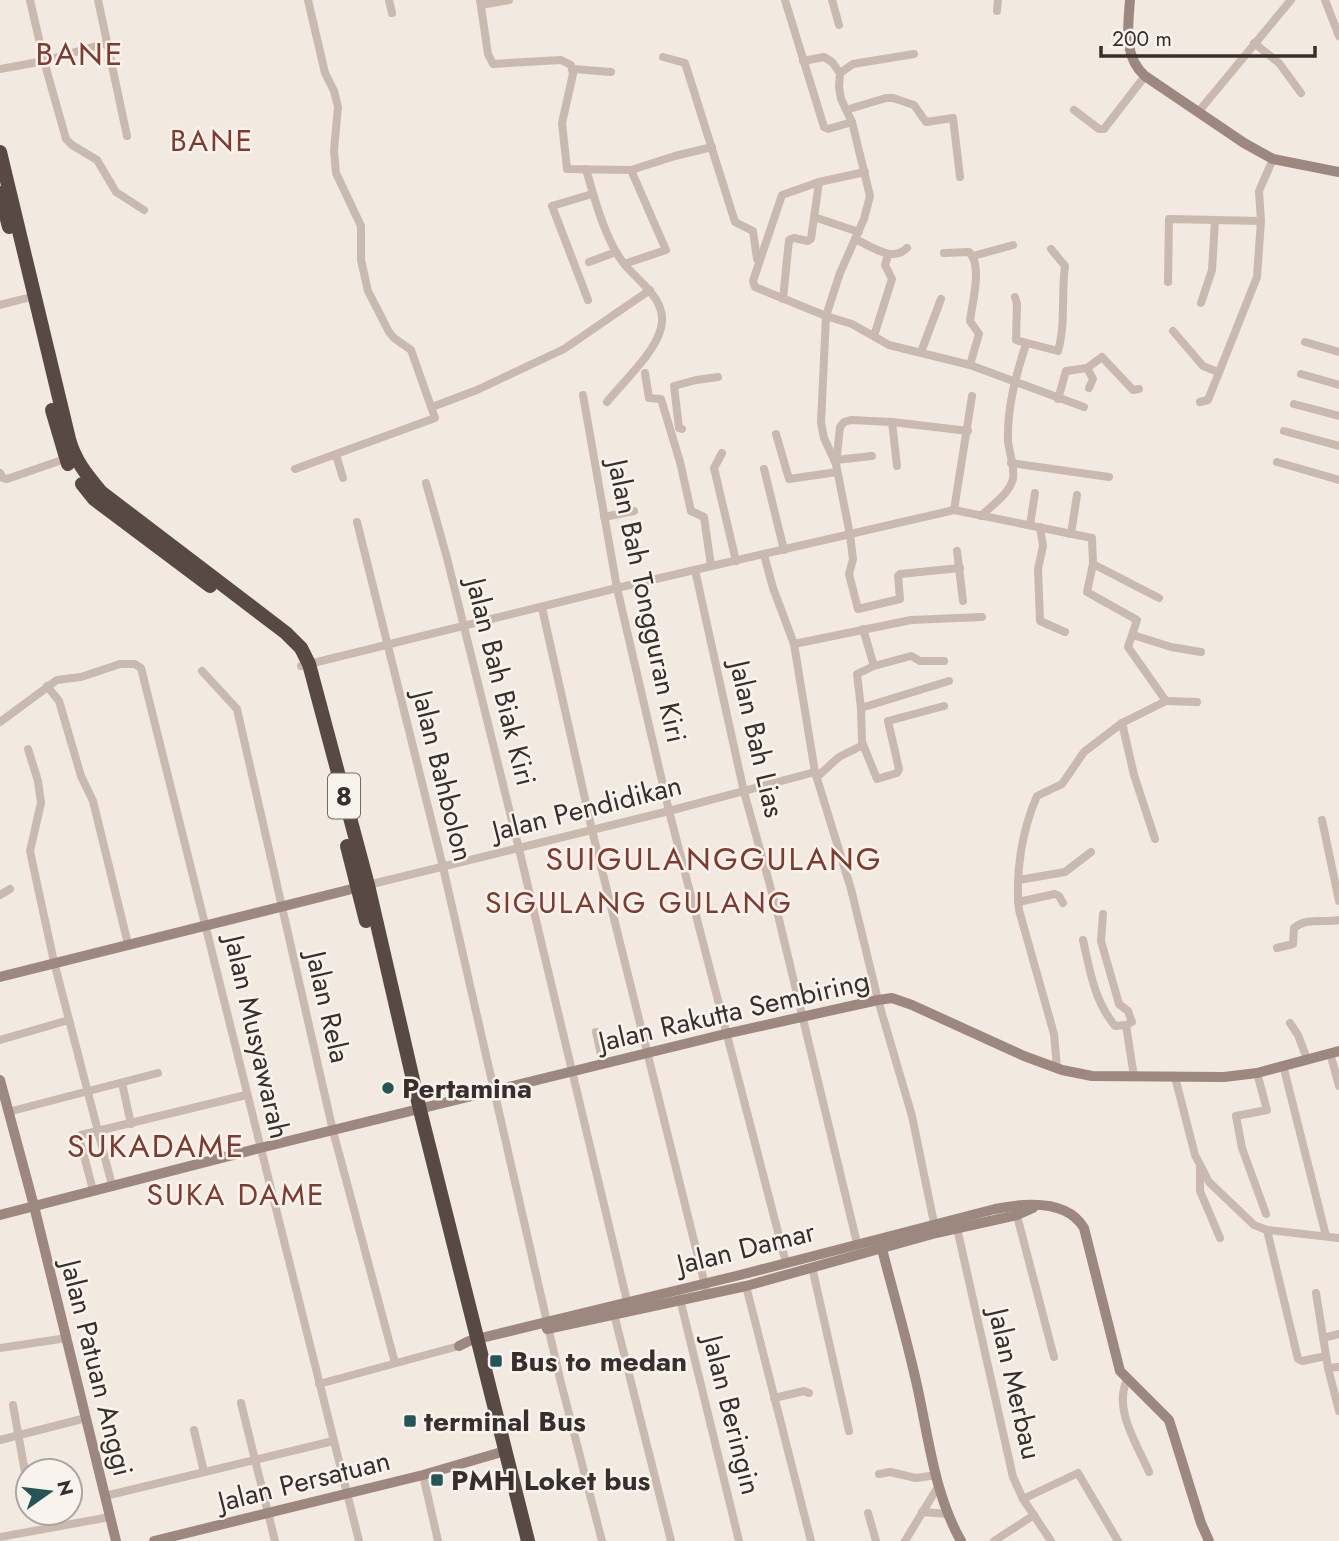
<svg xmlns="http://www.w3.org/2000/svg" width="1339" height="1541" viewBox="0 0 1339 1541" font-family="Jost,sans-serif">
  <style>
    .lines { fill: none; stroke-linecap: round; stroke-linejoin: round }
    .street { stroke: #c9b9ae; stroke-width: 8 }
    .secondary { stroke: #9d887f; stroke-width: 10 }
    .highway { stroke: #584944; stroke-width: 14 }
    .poi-dot { fill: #245657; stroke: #f9f3ee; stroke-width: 2.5 }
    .labels { text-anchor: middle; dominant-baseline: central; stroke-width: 5; stroke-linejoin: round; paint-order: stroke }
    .shield { fill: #f9f3ee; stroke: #726a66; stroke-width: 2 }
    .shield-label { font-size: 26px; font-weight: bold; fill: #382f2c }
    .street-label { font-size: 28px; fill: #382f2c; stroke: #f9f3ee }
    .poi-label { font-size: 28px; font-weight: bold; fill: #382f2c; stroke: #f9f3ee; text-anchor: start }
    .neighbourhood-label { font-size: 30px; letter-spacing: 2px; fill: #813a2b; stroke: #f9f3ee }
    .quarter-label { font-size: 32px; letter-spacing: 2px; fill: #813a2b; stroke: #f9f3ee }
  </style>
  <rect width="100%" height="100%" fill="#f2e9e1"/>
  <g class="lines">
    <g class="street">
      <polyline points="30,0 44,61 66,139 72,145 97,160 116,192 144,210"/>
      <polyline points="98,0 127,136"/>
      <polyline points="389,0 392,13"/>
      <polyline points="480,0 488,54 493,64 561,60 571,65 573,74 562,123 567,169 631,170 666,250 624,264"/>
      <polyline points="785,0 824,127 828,129 852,122"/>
      <polyline points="832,0 839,25"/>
      <polyline points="1325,0 1339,36"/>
      <polyline points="481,5 509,0"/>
      <polyline points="997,11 998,0"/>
      <polyline points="1254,43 1279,63 1301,93"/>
      <polyline points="663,57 685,63 735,222 753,231 757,259"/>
      <polyline points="803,61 824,57 832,62 840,73 839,87 841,99 852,122 870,196 864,219 840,273 826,316 821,423 824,438 836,464 850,535 853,559 849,574 858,609 900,599 898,576 900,574 960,568"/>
      <polyline points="0,69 44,61 107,43"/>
      <polyline points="573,69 611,72"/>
      <polyline points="840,73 853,64 914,54"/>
      <polyline points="846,110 886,98 893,98 914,105 926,122 953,118 960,177"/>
      <polyline points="1074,110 1099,129 1104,129 1145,76"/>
      <polyline points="1199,111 1291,0"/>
      <path d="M 586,169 C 594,198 606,242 625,265 C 640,283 668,300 661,328 C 655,353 623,382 607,402"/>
      <polyline points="631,170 675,156 712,147"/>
      <polyline points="865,172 819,182 782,195 753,281 755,287 826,316 852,324 889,345 970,365 1084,407"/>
      <polyline points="814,217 859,232"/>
      <path d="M 855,239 C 871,246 892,263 907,248"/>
      <path d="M 944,253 L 969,252 C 983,265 972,303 970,321 L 979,334 L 970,365"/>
      <polyline points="973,256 1013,245"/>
      <polyline points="589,262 616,252"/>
      <polyline points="1168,282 1169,219 1261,221"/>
      <path d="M 1015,297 L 1017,304 L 1016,340 L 1058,351 C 1066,323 1061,294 1065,266 L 1051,249"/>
      <polyline points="783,299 789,240 794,238 808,241 811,239 819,182"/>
      <polyline points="588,300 552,206 592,194"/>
      <polyline points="1201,303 1212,270 1215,220"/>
      <polyline points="0,305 27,298"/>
      <polyline points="1173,331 1203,366 1218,372"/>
      <polyline points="874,336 892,279 885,265 888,255"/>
      <polyline points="1305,342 1339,352"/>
      <polyline points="921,352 941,299"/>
      <polyline points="1087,368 1093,379 1089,388"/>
      <polyline points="645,373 649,398 661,399 680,462 691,511 704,517 711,566"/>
      <polyline points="1301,374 1339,385"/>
      <polyline points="583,395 617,588 669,811 786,1263"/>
      <polyline points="1058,399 1066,371 1087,368 1102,357 1133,390 1139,389"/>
      <polyline points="1200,402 1208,400 1257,277 1261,221 1259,191 1273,159"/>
      <polyline points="1294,404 1339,416"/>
      <polyline points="432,407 477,390 564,349 650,290"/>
      <polyline points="892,422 897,466"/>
      <polyline points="682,429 679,428 674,386 696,380 718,377"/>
      <polyline points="1284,431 1339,446"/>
      <polyline points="776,434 789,479 837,472"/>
      <polyline points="722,453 714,468 736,561"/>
      <polyline points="336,455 343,478"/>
      <polyline points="836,460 872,456"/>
      <polyline points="1277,462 1339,480"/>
      <polyline points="1011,463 1109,477"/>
      <polyline points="836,464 840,427 844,422 851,420 892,422 968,431"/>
      <polyline points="295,469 435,418 411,350 394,338 389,332 368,291 361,260 361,226 336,173 334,150 338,107 334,91 325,73 308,0"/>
      <polyline points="764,469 784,550"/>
      <polyline points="0,473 3,478 7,479 65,459"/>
      <polyline points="426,483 447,558 519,849 627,1301"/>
      <polyline points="954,510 972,396"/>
      <path d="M 981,516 C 992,505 1009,494 1013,479 C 1015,467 1009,452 1008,441 C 1007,407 1016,375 1026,344"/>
      <polyline points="604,517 634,511"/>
      <polyline points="357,522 443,867 560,1379 602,1541"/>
      <polyline points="1030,525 1035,493"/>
      <polyline points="1040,527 1043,546 1038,569 1040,621 1065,632"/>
      <polyline points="1071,534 1077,495"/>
      <polyline points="957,551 963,601"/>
      <polyline points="764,555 773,588 794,644 815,772 851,889 878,1000 912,1116 934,1223"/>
      <polyline points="1093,564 1159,598"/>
      <polyline points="695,570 744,792 776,907 857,1243"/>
      <polyline points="542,608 592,830 706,1289"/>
      <polyline points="863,629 874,666 857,674 861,708 862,742 877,779 897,773 899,769 888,721 944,706"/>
      <polyline points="1133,635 1171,647 1201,652"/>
      <polyline points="794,644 911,620 982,617"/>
      <path d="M 301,666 L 617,588 L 954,510 L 1092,538 L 1093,564 L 1087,592 L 1137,620 L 1128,647 L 1166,701 L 1122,723 L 1084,752 L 1062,784 L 1037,796 C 1022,830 1015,873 1019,910 L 1054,1034 L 1057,1068"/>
      <polyline points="874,666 911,656 920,661 944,661"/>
      <polyline points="202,671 237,709 333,1131 395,1363"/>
      <polyline points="47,686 59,701 81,776 93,801 128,944"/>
      <polyline points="1166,701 1197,702"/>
      <polyline points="861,708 949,681"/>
      <polyline points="0,722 57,680 81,677 120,664 135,664 141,668 359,1541"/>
      <polyline points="1122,723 1134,775 1155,839"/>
      <polyline points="28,749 38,781 41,803 30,851 54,962 112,1185"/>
      <polyline points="817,777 839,757 863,745"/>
      <polyline points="1322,820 1339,901"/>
      <polyline points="1019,880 1065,872 1091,852"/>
      <polyline points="368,885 669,811 815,772"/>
      <polyline points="0,895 10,889"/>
      <polyline points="1018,902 1055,894 1059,896 1063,903"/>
      <polyline points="1103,914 1101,941 1119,1004 1128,1011 1132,1022 1126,1025 1134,1077"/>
      <path d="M 1083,940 C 1090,971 1094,1000 1115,1026 L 1126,1025"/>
      <path d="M 1277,948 L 1293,944 L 1294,928 C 1307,917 1324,923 1339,920"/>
      <polyline points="1290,1023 1298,1035 1307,1059"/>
      <polyline points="596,1032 603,1064"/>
      <polyline points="0,1040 69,1020"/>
      <polyline points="1330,1053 1339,1086"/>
      <polyline points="1283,1065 1326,1236"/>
      <polyline points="1257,1073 1267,1110 1236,1116 1242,1148 1266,1214"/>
      <polyline points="1175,1077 1195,1155 1209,1182 1254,1225 1267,1230 1339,1238"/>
      <polyline points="122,1083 131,1124"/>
      <polyline points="8,1112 158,1073"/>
      <polyline points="1200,1168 1200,1191 1220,1238"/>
      <polyline points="93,1190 80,1141 81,1135 246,1095"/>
      <polyline points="1016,1212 1054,1357"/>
      <polyline points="957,1228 1013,1477 1023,1499 1051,1541"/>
      <polyline points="1267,1230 1298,1359 1302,1361 1326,1356"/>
      <polyline points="812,1267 849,1431"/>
      <polyline points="746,1286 811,1541"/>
      <polyline points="1316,1293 1328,1368 1339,1411"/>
      <polyline points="680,1299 739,1541"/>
      <polyline points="614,1314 671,1541"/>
      <polyline points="1323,1338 1339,1334"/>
      <polyline points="0,1348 67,1338"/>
      <polyline points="1328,1368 1339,1367"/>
      <path d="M 1127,1380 C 1113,1409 1137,1444 1149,1472"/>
      <polyline points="319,1384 459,1346"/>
      <polyline points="774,1398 804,1391 809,1393"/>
      <polyline points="241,1403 275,1541"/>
      <polyline points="13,1405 28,1489"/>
      <polyline points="194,1430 204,1472"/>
      <polyline points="0,1440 86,1418"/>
      <polyline points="879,1474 890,1472 916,1478 937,1475"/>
      <polyline points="423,1475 438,1541"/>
      <polyline points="105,1496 333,1441"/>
      <polyline points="1023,1499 1078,1473 1118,1541"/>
      <polyline points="922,1512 948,1514"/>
      <polyline points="868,1513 876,1541"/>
      <polyline points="0,1537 110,1517"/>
      <polyline points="905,1541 939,1485"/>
      <polyline points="994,1541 1034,1515"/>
    </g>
    <g class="secondary">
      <path d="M 1130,0 C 1128,28 1123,56 1145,76 L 1244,143 L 1273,159 L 1339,172"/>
      <polyline points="0,977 364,886"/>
      <polyline points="0,1080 34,1206 116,1541"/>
      <polyline points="0,1215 260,1148 725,1034 878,1000 892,998 912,1005 1024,1056 1062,1070 1092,1076 1224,1077 1257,1073 1339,1051"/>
      <path d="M 882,1249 C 894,1296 908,1343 918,1390 C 929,1441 935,1495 961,1541"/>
      <polyline points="547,1329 746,1286 936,1233 1017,1215 1033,1208"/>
      <path d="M 459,1346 L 469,1341 L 740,1275 L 995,1209 C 1024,1203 1067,1199 1084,1228 L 1120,1371 L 1169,1420 L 1201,1523 L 1209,1541"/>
      <polyline points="154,1541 423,1475 505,1451"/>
    </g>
    <g class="highway">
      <path d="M 0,152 L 69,439 C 75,461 87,475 101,492 L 286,633 L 301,648 L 309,664 L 368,885 L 420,1110 L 528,1541"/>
      <polyline points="0,193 9,227"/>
      <polyline points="52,410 68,464"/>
      <polyline points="82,484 94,499 210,586"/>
      <polyline points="347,846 366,921"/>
    </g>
  </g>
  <g class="poi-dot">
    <circle cx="388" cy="1088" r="7"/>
    <rect x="489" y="1354" width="14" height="14" rx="3.5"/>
    <rect x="403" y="1414" width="14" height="14" rx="3.5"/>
    <rect x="430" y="1473" width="14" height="14" rx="3.5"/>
  </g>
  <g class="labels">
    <rect class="shield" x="328" y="773.5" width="32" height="45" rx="5"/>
    <g class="shield-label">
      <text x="344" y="796">8</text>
    </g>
    <g class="street-label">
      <text transform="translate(647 601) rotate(78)">Jalan Bah Tongguran Kiri</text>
      <text transform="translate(501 682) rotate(76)">Jalan Bah Biak Kiri</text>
      <text transform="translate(757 739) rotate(77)">Jalan Bah Lias</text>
      <text transform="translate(443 776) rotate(76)">Jalan Bahbolon</text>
      <text transform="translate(587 808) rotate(-14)">Jalan Pendidikan</text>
      <text transform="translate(328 1007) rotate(77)">Jalan Rela</text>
      <text transform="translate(734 1011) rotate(-13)">Jalan Rakutta Sembiring</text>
      <text transform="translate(257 1037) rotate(77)">Jalan Musyawarah</text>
      <text transform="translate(746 1248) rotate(-14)">Jalan Damar</text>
      <text transform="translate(97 1368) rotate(76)">Jalan Patuan Anggi</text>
      <text transform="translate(1015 1384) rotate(77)">Jalan Merbau</text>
      <text transform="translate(732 1415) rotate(76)">Jalan Beringin</text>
      <text transform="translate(304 1481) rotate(-14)">Jalan Persatuan</text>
    </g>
    <g class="poi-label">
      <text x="402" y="1088">Pertamina</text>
      <text x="510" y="1361">Bus to medan</text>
      <text x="424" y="1421">terminal Bus</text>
      <text x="451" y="1480">PMH Loket bus</text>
    </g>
    <g class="neighbourhood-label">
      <text x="212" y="140">BANE</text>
      <text x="639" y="902">SIGULANG GULANG</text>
      <text x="236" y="1194">SUKA DAME</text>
    </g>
    <g class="quarter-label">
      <text x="80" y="54">BANE</text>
      <text x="714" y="859">SUIGULANGGULANG</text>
      <text x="156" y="1146">SUKADAME</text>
    </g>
  </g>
  <g transform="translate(49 1492) rotate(76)"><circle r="33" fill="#f9f3ee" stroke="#aca5a0" stroke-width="2"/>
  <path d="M0-5L12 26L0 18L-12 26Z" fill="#245657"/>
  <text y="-10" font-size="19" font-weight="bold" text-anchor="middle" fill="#382f2c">N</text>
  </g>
  <path d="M1101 46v10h214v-10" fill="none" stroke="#382f2c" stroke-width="3.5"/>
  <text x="1112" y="46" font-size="21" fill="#382f2c" stroke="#f9f3ee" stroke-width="5" paint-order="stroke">200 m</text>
</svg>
